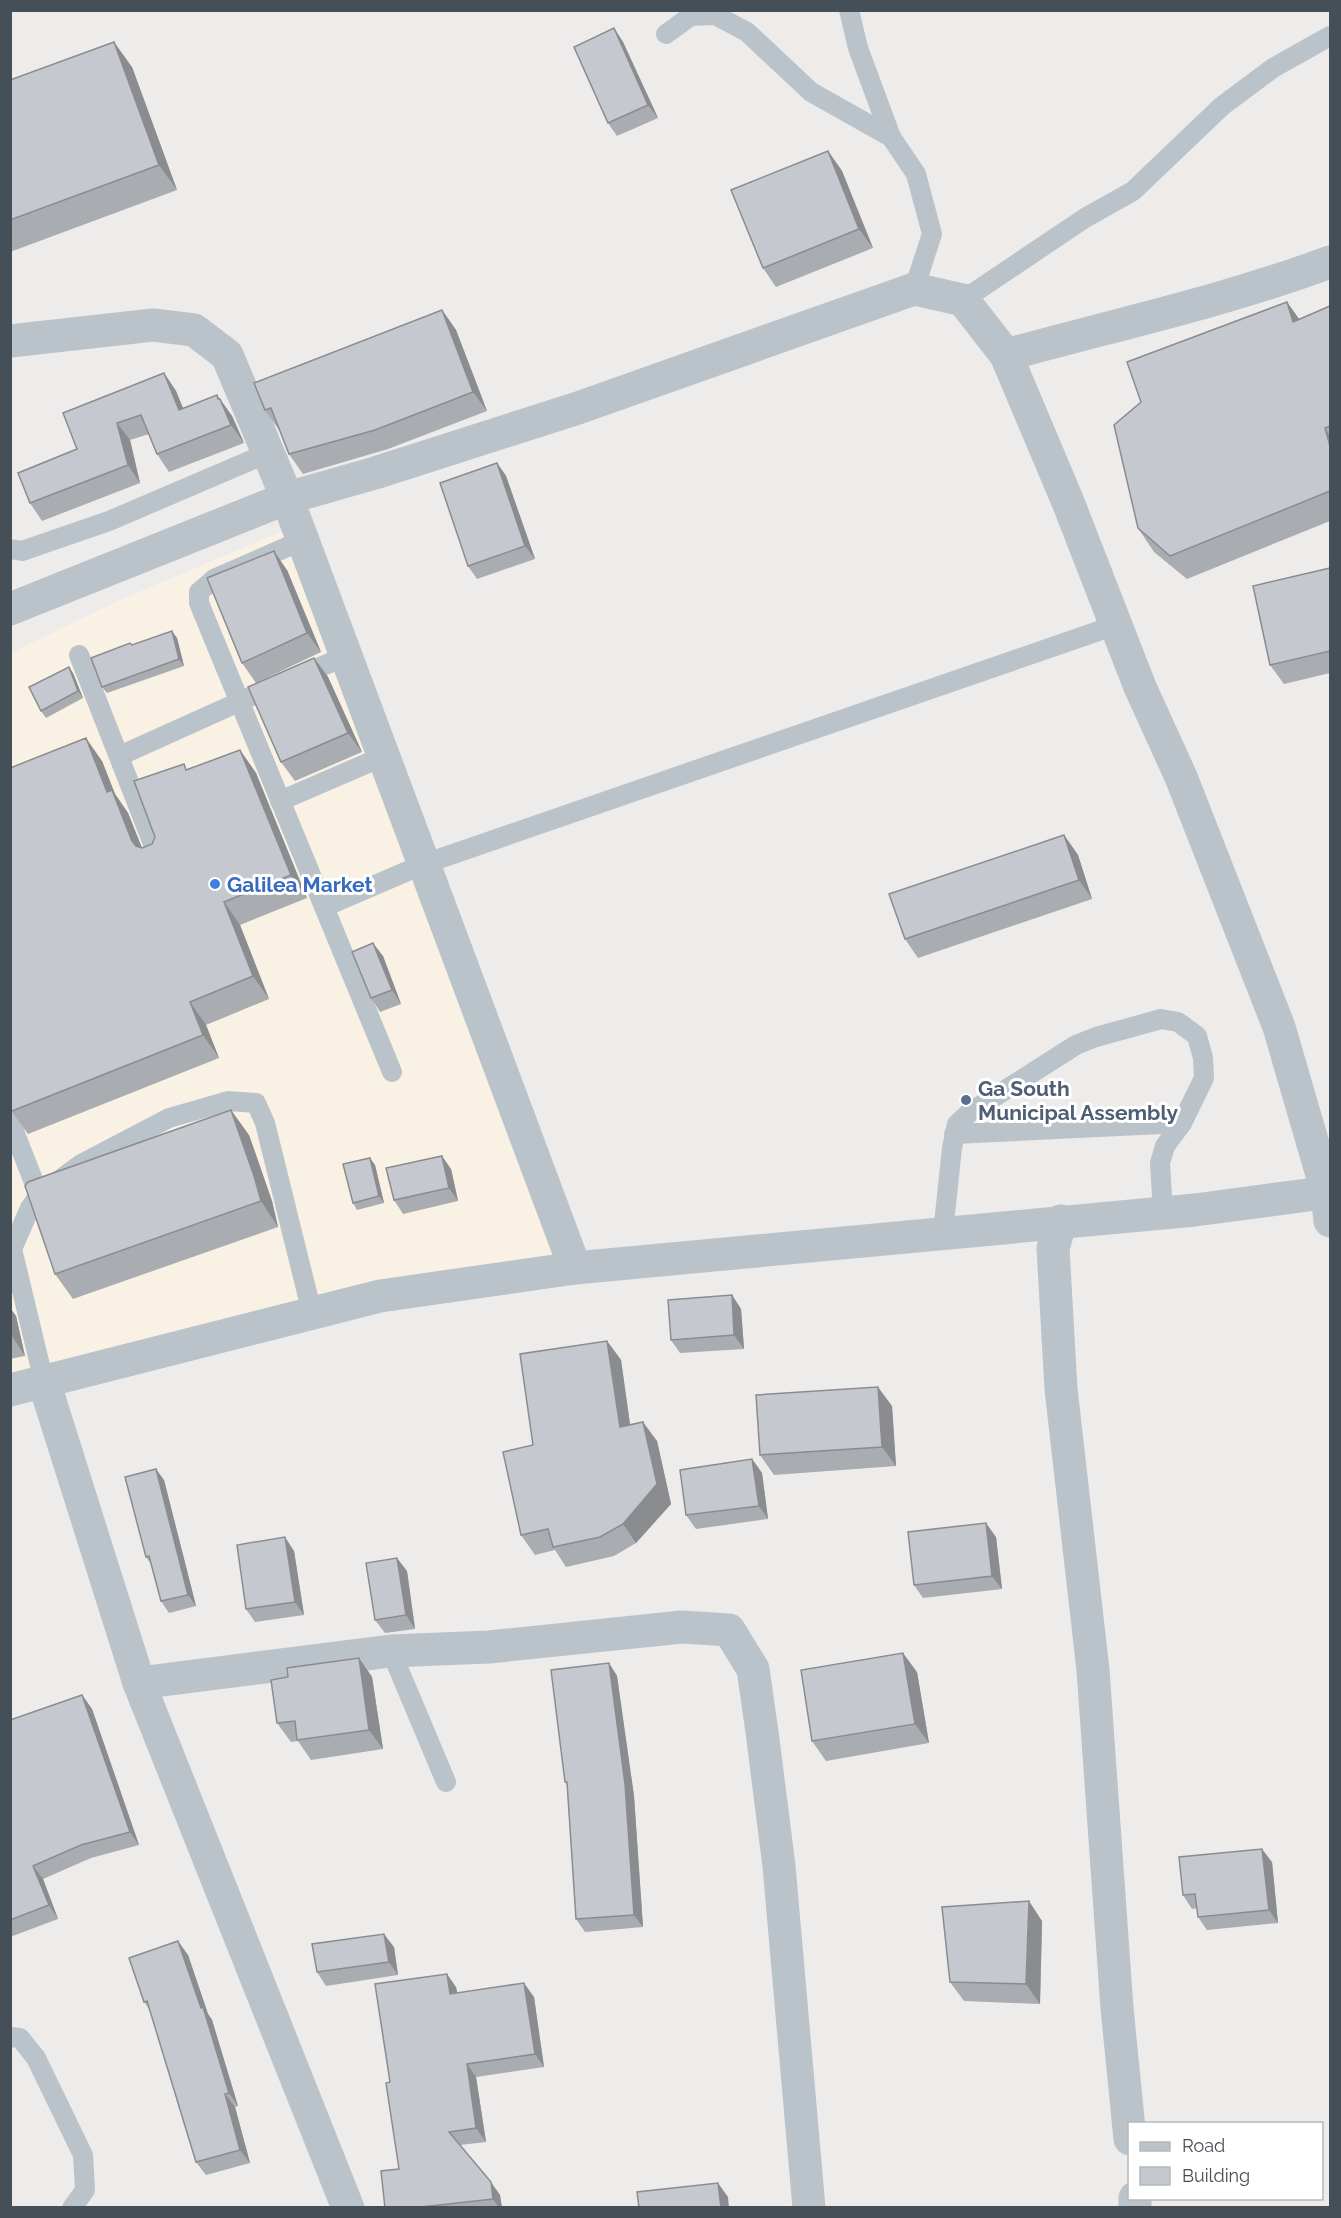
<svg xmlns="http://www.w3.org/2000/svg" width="1341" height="2218" viewBox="0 0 1341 2218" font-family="Raleway,sans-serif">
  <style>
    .commercial { fill: #f9f2e4 }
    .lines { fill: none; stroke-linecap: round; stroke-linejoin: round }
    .lane { stroke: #bac3ca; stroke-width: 20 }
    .street { stroke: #bac3ca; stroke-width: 33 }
    .wall { fill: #a9acb1 }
    .shaded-wall { fill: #8a8c90 }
    .building { fill: #c5c8ce; stroke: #8a8c90; stroke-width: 1.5 }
    .shop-dot { fill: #3f7fe0; stroke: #fff; stroke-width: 2 }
    .service-dot { fill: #5c6f8a; stroke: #fff; stroke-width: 2 }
    .labels { text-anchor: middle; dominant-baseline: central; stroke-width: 6; stroke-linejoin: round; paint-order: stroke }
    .shop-label { font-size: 21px; font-weight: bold; fill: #366cbe; stroke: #fff; text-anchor: start }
    .service-label { font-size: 21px; font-weight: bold; fill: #4e5e75; stroke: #fff; text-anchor: start }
  </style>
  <rect width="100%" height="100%" fill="#eeebeb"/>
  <polygon class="commercial" points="283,531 563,1254 11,1396 11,653 118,601"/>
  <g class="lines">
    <g class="lane">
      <polyline points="849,10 858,48 891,137"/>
      <polyline points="666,34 691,16 715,15 747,32 811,92 891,137 916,174 932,234 914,289"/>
      <polyline points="963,300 1085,218 1133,191 1222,106 1273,68 1330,36"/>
      <polyline points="303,540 214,579 199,592 199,603 392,1072"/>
      <polyline points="10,549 22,551 109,521 268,453"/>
      <polyline points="79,655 159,859"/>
      <polyline points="297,677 346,656"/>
      <polyline points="119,756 250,697"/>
      <polyline points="280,801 384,756"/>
      <polyline points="324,907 424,864 1116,625"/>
      <polyline points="10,1121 39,1195"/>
      <polyline points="954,1134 1182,1123"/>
      <polyline points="943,1233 952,1148 957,1124 969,1113 1076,1045 1096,1037 1161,1019 1178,1022 1197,1036 1203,1058 1204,1078 1182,1123 1165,1146 1160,1163 1163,1213"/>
      <polyline points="44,1382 12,1249 30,1208 39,1195 81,1164 169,1118 228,1101 256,1103 265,1123 312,1313"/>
      <polyline points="391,1651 446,1782"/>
      <polyline points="10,2037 20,2038 36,2058 83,2155 85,2190 72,2208"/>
    </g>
    <g class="street">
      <polyline points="10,341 153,325 194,330 227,355 287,498 575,1268"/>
      <polyline points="1006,355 1068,502 1140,687 1181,777 1279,1027 1327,1192 1330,1221"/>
      <path d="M 10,609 L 287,498 L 375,473 L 578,408 L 914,289 L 963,300 L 1006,355 C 1114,325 1225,301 1330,262"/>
      <polyline points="1061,1221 1053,1248 1061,1389 1093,1670 1117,2008 1130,2139"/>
      <polyline points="44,1382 139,1683 348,2208"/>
      <polyline points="10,1390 380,1296 575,1268 1195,1210 1330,1192"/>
      <polyline points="139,1683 391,1651 489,1647 682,1627 729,1630 753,1669 762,1732 779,1866 809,2208"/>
      <polyline points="1135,2198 1135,2208"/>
    </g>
  </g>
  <g class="wall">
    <polygon points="614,28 623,42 658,118 617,136 608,123"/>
    <polygon points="132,67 177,190 10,252 10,80"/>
    <polygon points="828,151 842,171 873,248 776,287 763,268"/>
    <polygon points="1287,302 1299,319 1330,306 1330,521 1187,579 1154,552 1138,528 1141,402"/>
    <polygon points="442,310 456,330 487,411 388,449 303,474 289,454 280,429 279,430 265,410"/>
    <polygon points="164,373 176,391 183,408 220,399 232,416 244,443 169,472 157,454 149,434 130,440 140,483 42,521 30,503 77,449"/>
    <polygon points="497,463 506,476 535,559 477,579 468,566"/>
    <polygon points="1330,568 1330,673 1284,684 1270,665"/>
    <polygon points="287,570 321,652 256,683 242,663"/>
    <polygon points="177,638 184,666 107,693 102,687 130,643 132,645"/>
    <polygon points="314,658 328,677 362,752 295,781 281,762"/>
    <polygon points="73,673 83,698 46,718 41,711"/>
    <polygon points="240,750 256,773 307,898 240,925 269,999 206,1025 219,1058 28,1134 10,1109 10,768 102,761 115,794 128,813 142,848 152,844 188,770"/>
    <polygon points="1064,835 1078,855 1092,899 918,958 905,939"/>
    <polygon points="383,956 401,1004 380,1012 371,998"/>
    <polygon points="249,1135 272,1201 278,1227 73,1299 55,1274"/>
    <polygon points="375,1165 384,1203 357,1210 353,1203"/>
    <polygon points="451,1169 458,1201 403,1214 394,1200"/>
    <polygon points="732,1295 741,1309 744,1349 680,1353 671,1340"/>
    <polygon points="10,1308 16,1316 25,1356 10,1359"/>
    <polygon points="607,1341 621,1360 630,1424 657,1441 671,1504 636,1543 614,1556 566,1567 555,1550 535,1555 521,1535 533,1445"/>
    <polygon points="892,1406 896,1466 774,1475 760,1455"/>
    <polygon points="752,1459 762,1473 768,1519 696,1529 686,1515"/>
    <polygon points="164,1480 196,1606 169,1613 161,1601 151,1564 146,1557"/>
    <polygon points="996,1537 1002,1589 923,1598 914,1585"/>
    <polygon points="294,1551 304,1615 255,1622 246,1609"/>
    <polygon points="407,1571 415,1629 385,1633 375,1620"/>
    <polygon points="359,1658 372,1677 383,1749 311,1760 298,1741 291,1742 277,1723 288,1677"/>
    <polygon points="609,1663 617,1676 634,1796 643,1927 585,1932 576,1919 567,1785 565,1782"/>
    <polygon points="917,1672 929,1743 826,1761 812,1741"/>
    <polygon points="82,1695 92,1709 139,1845 91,1858 43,1879 58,1919 10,1937 10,1720"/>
    <polygon points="1272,1862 1278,1923 1207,1930 1198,1917 1197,1908 1192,1909 1183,1895"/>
    <polygon points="1042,1921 1040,2004 964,2001 950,1982"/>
    <polygon points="394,1947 398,1975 326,1986 317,1972"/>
    <polygon points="188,1955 208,2014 212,2020 238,2106 235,2107 250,2163 206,2175 196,2162 150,2010 144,2002"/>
    <polygon points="456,1987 457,1993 534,1997 544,2067 476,2077 486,2142 460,2145 500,2195 502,2208 385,2208 399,2169 390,2082"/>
  </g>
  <g class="shaded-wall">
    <polygon points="614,28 623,42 658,118 648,105"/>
    <polygon points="114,42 132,67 177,190 159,165"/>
    <polygon points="828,151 842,171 873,248 859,229"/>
    <polygon points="1287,302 1304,326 1293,322"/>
    <polygon points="442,310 456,330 487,411 473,392"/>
    <polygon points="164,373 176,391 191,428 179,410"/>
    <polygon points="217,395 232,416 244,443 231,425"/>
    <polygon points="117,423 130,440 140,483 128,465"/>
    <polygon points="1325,428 1330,436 1330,446"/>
    <polygon points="497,463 506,476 535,559 525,546"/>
    <polygon points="274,551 287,570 321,652 307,633"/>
    <polygon points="172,631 177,638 184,666 179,659"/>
    <polygon points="314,658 328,677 362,752 348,733"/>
    <polygon points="69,667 73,673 83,698 78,691"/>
    <polygon points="86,738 102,761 115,794 128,813 148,863 132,841 107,792"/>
    <polygon points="240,750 256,773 307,898 291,875"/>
    <polygon points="1064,835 1078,855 1092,899 1079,880"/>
    <polygon points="224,902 240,925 269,999 253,976"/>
    <polygon points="373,943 383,956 401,1004 392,990"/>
    <polygon points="190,1002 206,1025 219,1058 203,1035"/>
    <polygon points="231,1110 249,1135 272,1201 278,1227 261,1201"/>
    <polygon points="442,1156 451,1169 458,1201 449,1188"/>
    <polygon points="370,1158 375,1165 384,1203 379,1196"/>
    <polygon points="732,1295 741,1309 744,1349 734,1335"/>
    <polygon points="10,1308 16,1316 25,1356 12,1336 10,1331"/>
    <polygon points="607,1341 621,1360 633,1446 620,1427"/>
    <polygon points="878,1387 892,1406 896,1466 882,1447"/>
    <polygon points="643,1422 657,1441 671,1504 636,1543 623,1524"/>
    <polygon points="752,1459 762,1473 768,1519 759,1506"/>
    <polygon points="156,1469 164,1480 196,1606 188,1595"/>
    <polygon points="986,1523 996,1537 1002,1589 992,1576"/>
    <polygon points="285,1537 294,1551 304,1615 295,1602"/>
    <polygon points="397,1558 407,1571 415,1629 406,1615"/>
    <polygon points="903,1653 917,1672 929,1743 915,1724"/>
    <polygon points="359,1658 372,1677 383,1749 369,1730"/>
    <polygon points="609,1663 617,1676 634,1796 643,1927 634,1915"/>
    <polygon points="82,1695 92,1709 139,1845 130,1832"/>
    <polygon points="1262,1849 1272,1862 1278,1923 1269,1910"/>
    <polygon points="33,1866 43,1879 58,1919 49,1905"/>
    <polygon points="1029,1901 1042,1921 1040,2004 1026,1984"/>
    <polygon points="384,1934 394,1947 398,1975 389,1962"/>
    <polygon points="178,1941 188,1955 208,2014 212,2020 238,2106 229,2093"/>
    <polygon points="447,1974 456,1987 460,2007 450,1994"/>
    <polygon points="524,1983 534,1997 544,2067 535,2054"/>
    <polygon points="467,2064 476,2077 486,2142 476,2128"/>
    <polygon points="225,2094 235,2107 250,2163 240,2150"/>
    <polygon points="491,2182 500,2195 502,2208 499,2208 493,2199"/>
    <polygon points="718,2183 728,2197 729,2208 721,2208"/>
  </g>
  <g class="building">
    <polygon points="614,28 648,105 608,123 574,47"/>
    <polygon points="114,42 159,165 10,220 10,80"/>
    <polygon points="828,151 859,229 763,268 731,190"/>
    <polygon points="1287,302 1293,322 1330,306 1330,426 1325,428 1330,446 1330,491 1170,556 1138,528 1114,425 1141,402 1127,362"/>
    <polygon points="442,310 473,392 375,430 289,454 271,408 265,410 254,383"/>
    <polygon points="164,373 179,410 217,395 218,399 220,399 231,425 157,454 141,415 117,423 128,465 30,503 18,473 77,449 63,413"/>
    <polygon points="497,463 525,546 468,566 440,483"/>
    <polygon points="274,551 307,633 242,663 207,578"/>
    <polygon points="1330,568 1330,651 1270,665 1253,586"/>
    <polygon points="172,631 179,659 102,687 91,658 130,643 132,645"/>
    <polygon points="314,658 348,733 281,762 248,687"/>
    <polygon points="69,667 78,691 41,711 29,687"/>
    <polygon points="86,738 107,792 112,790 132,841 136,846 142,848 152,844 155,837 134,781 184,764 186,770 240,750 291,875 224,902 253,976 190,1002 203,1035 12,1111 10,1107 10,768"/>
    <polygon points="1064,835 1079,880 905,939 889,894"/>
    <polygon points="373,943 392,990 371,998 352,952"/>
    <polygon points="231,1110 254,1176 261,1201 55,1274 25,1186 28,1182"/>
    <polygon points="442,1156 449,1188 394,1200 386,1168"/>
    <polygon points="370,1158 379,1196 353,1203 343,1164"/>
    <polygon points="732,1295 734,1335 671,1340 668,1300"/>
    <polygon points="607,1341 620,1427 643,1422 657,1484 623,1524 600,1537 553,1547 548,1529 521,1535 503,1452 533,1445 520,1354"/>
    <polygon points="878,1387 882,1447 760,1455 756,1395"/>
    <polygon points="752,1459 759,1506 686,1515 680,1470"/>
    <polygon points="156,1469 188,1595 161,1601 149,1556 146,1557 125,1477"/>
    <polygon points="986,1523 992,1576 914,1585 908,1532"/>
    <polygon points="285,1537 295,1602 246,1609 237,1545"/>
    <polygon points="397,1558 406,1615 375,1620 366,1563"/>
    <polygon points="903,1653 915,1724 812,1741 801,1670"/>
    <polygon points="359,1658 369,1730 297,1740 295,1721 277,1723 271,1680 288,1677 287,1668"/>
    <polygon points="609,1663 625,1784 634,1915 576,1919 567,1782 565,1782 551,1670"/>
    <polygon points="82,1695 130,1832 81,1845 33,1866 49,1905 10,1920 10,1720"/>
    <polygon points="1262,1849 1269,1910 1198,1917 1195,1894 1183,1895 1179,1857"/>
    <polygon points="1029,1901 1026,1984 950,1982 942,1907"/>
    <polygon points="384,1934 389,1962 317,1972 312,1944"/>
    <polygon points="178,1941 201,2008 203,2007 229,2093 225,2094 240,2150 196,2162 147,2001 144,2002 129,1958"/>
    <polygon points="447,1974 450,1994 524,1983 535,2054 467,2064 476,2128 449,2132 491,2182 493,2199 412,2208 385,2208 381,2171 399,2169 386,2083 390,2082 375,1984"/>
    <polygon points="718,2183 721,2208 639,2208 637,2192"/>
  </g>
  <circle class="shop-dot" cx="215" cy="884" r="6"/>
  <circle class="service-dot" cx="966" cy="1100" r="6"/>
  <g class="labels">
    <g class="shop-label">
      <text x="227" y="884">Galilea Market</text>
    </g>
    <g class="service-label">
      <text x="978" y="1088">Ga South<tspan x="978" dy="24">Municipal Assembly</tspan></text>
    </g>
  </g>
  <rect width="1341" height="2218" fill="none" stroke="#454f57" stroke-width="24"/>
  <rect x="1128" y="2122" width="195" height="78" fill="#ffffff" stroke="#b5b9bc" stroke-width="1.5"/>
  <rect x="1140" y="2142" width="30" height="9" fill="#bac3ca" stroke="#b5b9bc" stroke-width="1.5"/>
  <text x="1182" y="2152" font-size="18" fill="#454f57">Road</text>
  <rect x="1140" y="2167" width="30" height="18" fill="#c5c8ce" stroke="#b5b9bc" stroke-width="1.5"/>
  <text x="1182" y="2182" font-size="18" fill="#454f57">Building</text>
</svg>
